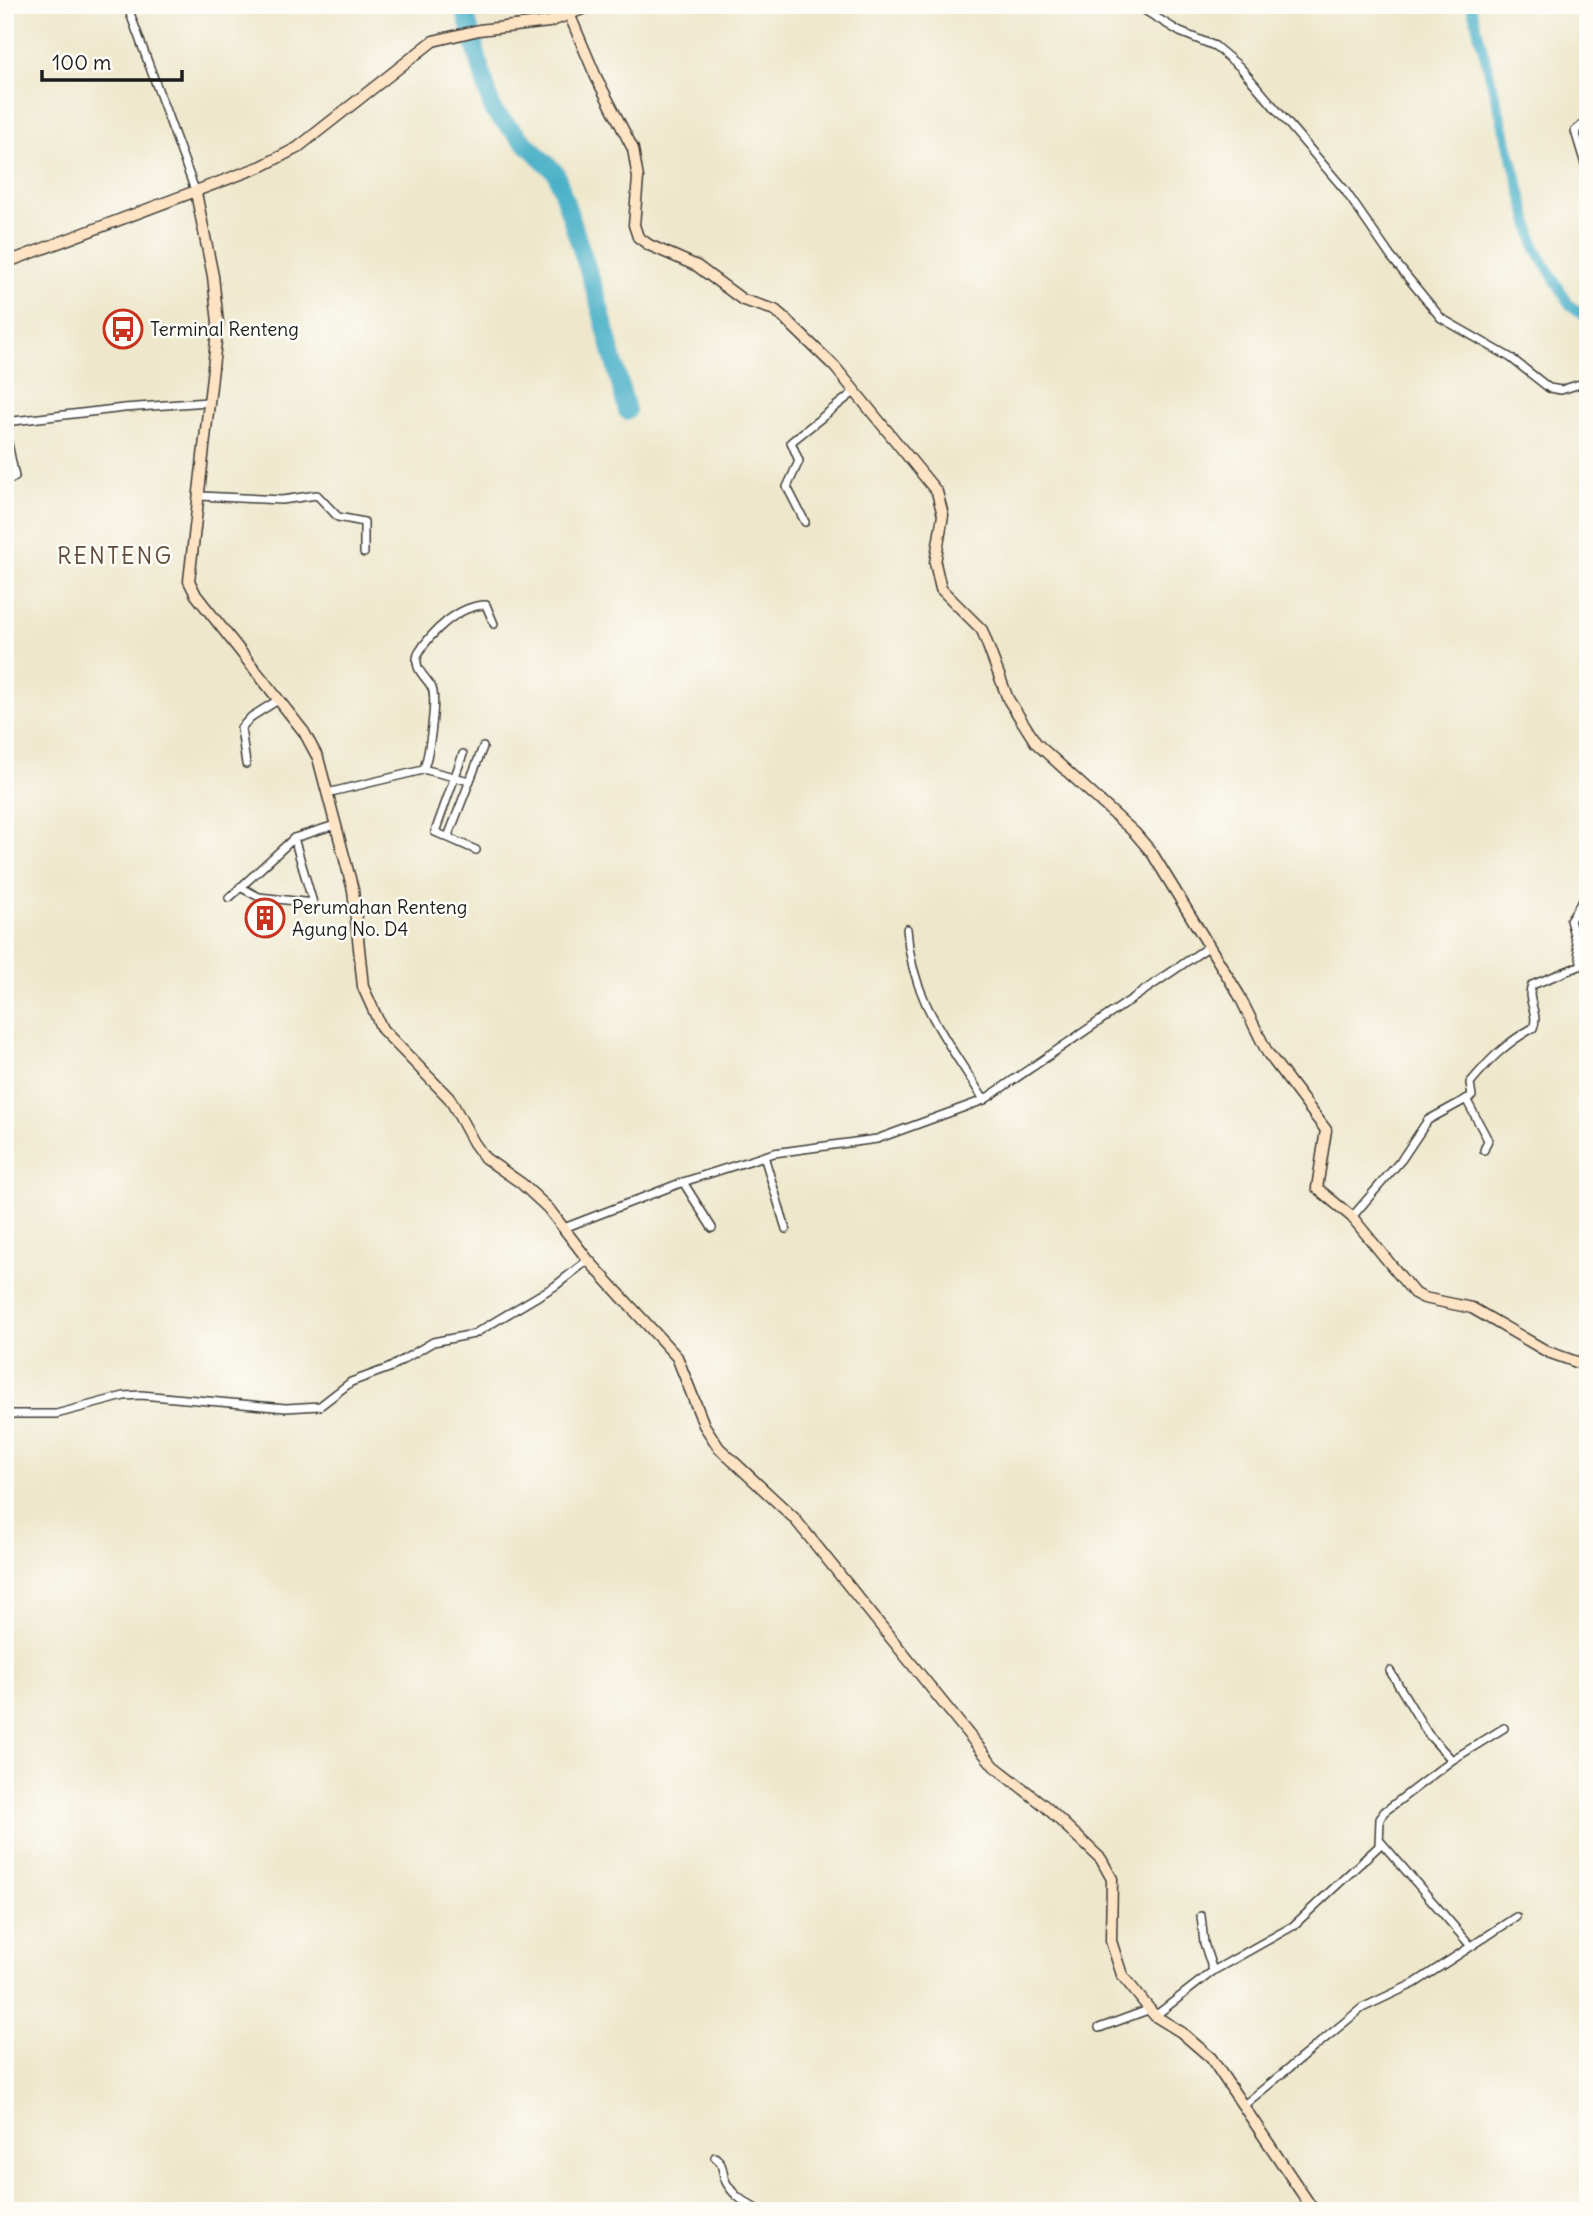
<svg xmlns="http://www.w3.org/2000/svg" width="1593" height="2216" viewBox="0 0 1593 2216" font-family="Delius,sans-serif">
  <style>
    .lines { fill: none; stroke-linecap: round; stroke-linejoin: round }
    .canal { stroke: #49b0c8; stroke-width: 10 }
    .river { stroke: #49b0c8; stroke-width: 18 }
    .street-casing { stroke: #3c3a36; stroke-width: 10 }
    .secondary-casing { stroke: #3c3a36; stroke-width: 13 }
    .street { stroke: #fff; stroke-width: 7 }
    .secondary { stroke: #fee4c5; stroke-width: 10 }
    .labels { text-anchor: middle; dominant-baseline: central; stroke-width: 5; stroke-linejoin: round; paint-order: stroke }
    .poi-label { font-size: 19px; fill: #1c1c1c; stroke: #fdfcf7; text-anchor: start }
    .quarter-label { font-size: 23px; letter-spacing: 2px; fill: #614b3a; stroke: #fdfcf7 }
  </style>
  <rect width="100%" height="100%" fill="#fdfcf7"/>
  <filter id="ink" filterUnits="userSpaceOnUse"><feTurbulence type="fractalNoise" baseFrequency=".0143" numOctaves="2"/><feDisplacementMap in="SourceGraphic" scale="14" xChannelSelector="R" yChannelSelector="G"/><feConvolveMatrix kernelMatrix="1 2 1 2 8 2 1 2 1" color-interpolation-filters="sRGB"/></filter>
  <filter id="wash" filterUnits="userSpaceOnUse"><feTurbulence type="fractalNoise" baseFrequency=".00686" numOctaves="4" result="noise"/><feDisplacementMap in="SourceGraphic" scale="28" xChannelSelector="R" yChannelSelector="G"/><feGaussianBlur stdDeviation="1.57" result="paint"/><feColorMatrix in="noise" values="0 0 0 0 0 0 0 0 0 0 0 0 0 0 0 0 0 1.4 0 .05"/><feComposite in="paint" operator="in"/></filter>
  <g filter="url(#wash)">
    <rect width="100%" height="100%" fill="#eee7cb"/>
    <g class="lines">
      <polyline class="canal" points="1471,5 1536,249 1569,304 1588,319"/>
      <polyline class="river" points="463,5 493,111 556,173 597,297 627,411"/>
    </g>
  </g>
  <g filter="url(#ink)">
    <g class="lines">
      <defs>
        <g id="street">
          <polyline points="127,5 196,193"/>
          <polyline points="557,5 564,17"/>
          <polyline points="1136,5 1180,32 1215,46 1240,67 1344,189 1391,257 1441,318 1511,358 1549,388 1561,390 1583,383 1588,388"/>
          <polyline points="1588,120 1575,131 1588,174"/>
          <polyline points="5,422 124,408 208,402"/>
          <polyline points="5,429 15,477 5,482"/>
          <polyline points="200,496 282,500 317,495 338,517 364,522 364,553"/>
          <polyline points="805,522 787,487 799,461 791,442 854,392"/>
          <polyline points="463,754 435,832 476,850"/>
          <polyline points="246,764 241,728 251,717 278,700"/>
          <polyline points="423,769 469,781"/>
          <path d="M 327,793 L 423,770 C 429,758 437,700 432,688 C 426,676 413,670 418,654 C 431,632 459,605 486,605 L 494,624"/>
          <polyline points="448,837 483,747"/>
          <polyline points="240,887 259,897 313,903 294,838"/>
          <polyline points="229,898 294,838 335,825"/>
          <path d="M 907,929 C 911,1000 949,1042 984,1100"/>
          <polyline points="1466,1099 1488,1140 1484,1150"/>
          <polyline points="764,1156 786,1229"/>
          <polyline points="683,1182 712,1228"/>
          <path d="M 1352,1217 L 1402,1159 L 1428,1120 L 1472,1096 L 1470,1083 C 1489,1060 1507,1042 1533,1028 C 1540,1014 1525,999 1532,985 L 1582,965 L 1570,920 L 1588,892"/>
          <polyline points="564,1228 683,1182 774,1153 877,1139 984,1100 1208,947"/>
          <polyline points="5,1414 56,1414 124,1396 141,1395 286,1408 320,1406 351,1382 389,1368 433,1342 474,1334 555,1286 588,1260"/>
          <polyline points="1390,1671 1428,1734 1452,1760"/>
          <polyline points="1381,1842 1470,1945"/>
          <polyline points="1201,1916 1204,1943 1213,1971"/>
          <polyline points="1155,2016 1213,1971 1293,1926 1379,1846 1380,1819 1384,1812 1452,1760 1504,1728"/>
          <polyline points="1099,2028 1148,2010"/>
          <polyline points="1244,2105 1362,2008 1415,1983 1516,1917"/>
          <path d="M 715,2157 C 725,2165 721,2172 726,2182 C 733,2196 747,2204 760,2211"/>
        </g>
        <g id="secondary">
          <polyline points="1583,5 1588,11"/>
          <polyline points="570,16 596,77 633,149 638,178 634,225 638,237 649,245 697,266 743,300 775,310 782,316 835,367 937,492 943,515 935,563 941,589 982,630 1008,699 1036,743 1135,833 1152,853 1239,995 1267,1052 1326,1130 1317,1188 1352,1217 1414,1293 1424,1298 1472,1308 1548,1352 1588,1366"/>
          <polyline points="196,193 213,276 218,323 189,581 196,595 304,732 318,758 353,890 363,987 382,1029 450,1099 474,1143 485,1158 521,1183 548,1208 588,1260 677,1357 704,1425 719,1448 794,1518 994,1766 1045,1806 1101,1859 1112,1879 1111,1941 1122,1975 1155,2016 1181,2032 1211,2058 1314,2211"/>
          <polyline points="5,263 262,166 297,148 433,41 479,30 549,22 593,5"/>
        </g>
      </defs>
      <use href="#street" class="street-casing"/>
      <use href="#secondary" class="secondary-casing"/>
      <use href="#street" class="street"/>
      <use href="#secondary" class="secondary"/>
    </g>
  </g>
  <defs>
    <symbol id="bus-ring" viewBox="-11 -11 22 22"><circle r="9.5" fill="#fdfcf7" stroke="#c8321e" stroke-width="1.5"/><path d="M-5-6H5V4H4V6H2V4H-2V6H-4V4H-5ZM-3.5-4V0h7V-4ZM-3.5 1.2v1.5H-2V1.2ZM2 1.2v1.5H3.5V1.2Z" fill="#c8321e"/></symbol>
    <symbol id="building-ring" viewBox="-11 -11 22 22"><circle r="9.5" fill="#fdfcf7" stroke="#c8321e" stroke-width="1.5"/><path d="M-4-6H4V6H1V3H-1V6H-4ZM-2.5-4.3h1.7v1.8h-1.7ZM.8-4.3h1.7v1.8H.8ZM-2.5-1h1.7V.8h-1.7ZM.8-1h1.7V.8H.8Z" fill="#c8321e"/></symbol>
  </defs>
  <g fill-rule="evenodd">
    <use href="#bus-ring" x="101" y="307" width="44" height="44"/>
    <use href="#building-ring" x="243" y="896" width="44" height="44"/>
  </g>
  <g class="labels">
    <g class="poi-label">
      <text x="150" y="329">Terminal Renteng</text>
      <text x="292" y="907">Perumahan Renteng<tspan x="292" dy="22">Agung No. D4</tspan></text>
    </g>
    <g class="quarter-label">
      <text x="115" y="555">RENTENG</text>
    </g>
  </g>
  <rect width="1593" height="2216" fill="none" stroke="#fdfcf7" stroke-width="28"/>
  <path d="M42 70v10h140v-10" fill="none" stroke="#1c1c1c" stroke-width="3.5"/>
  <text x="52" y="70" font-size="21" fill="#1c1c1c" stroke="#fdfcf7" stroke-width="5" paint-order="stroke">100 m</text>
</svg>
